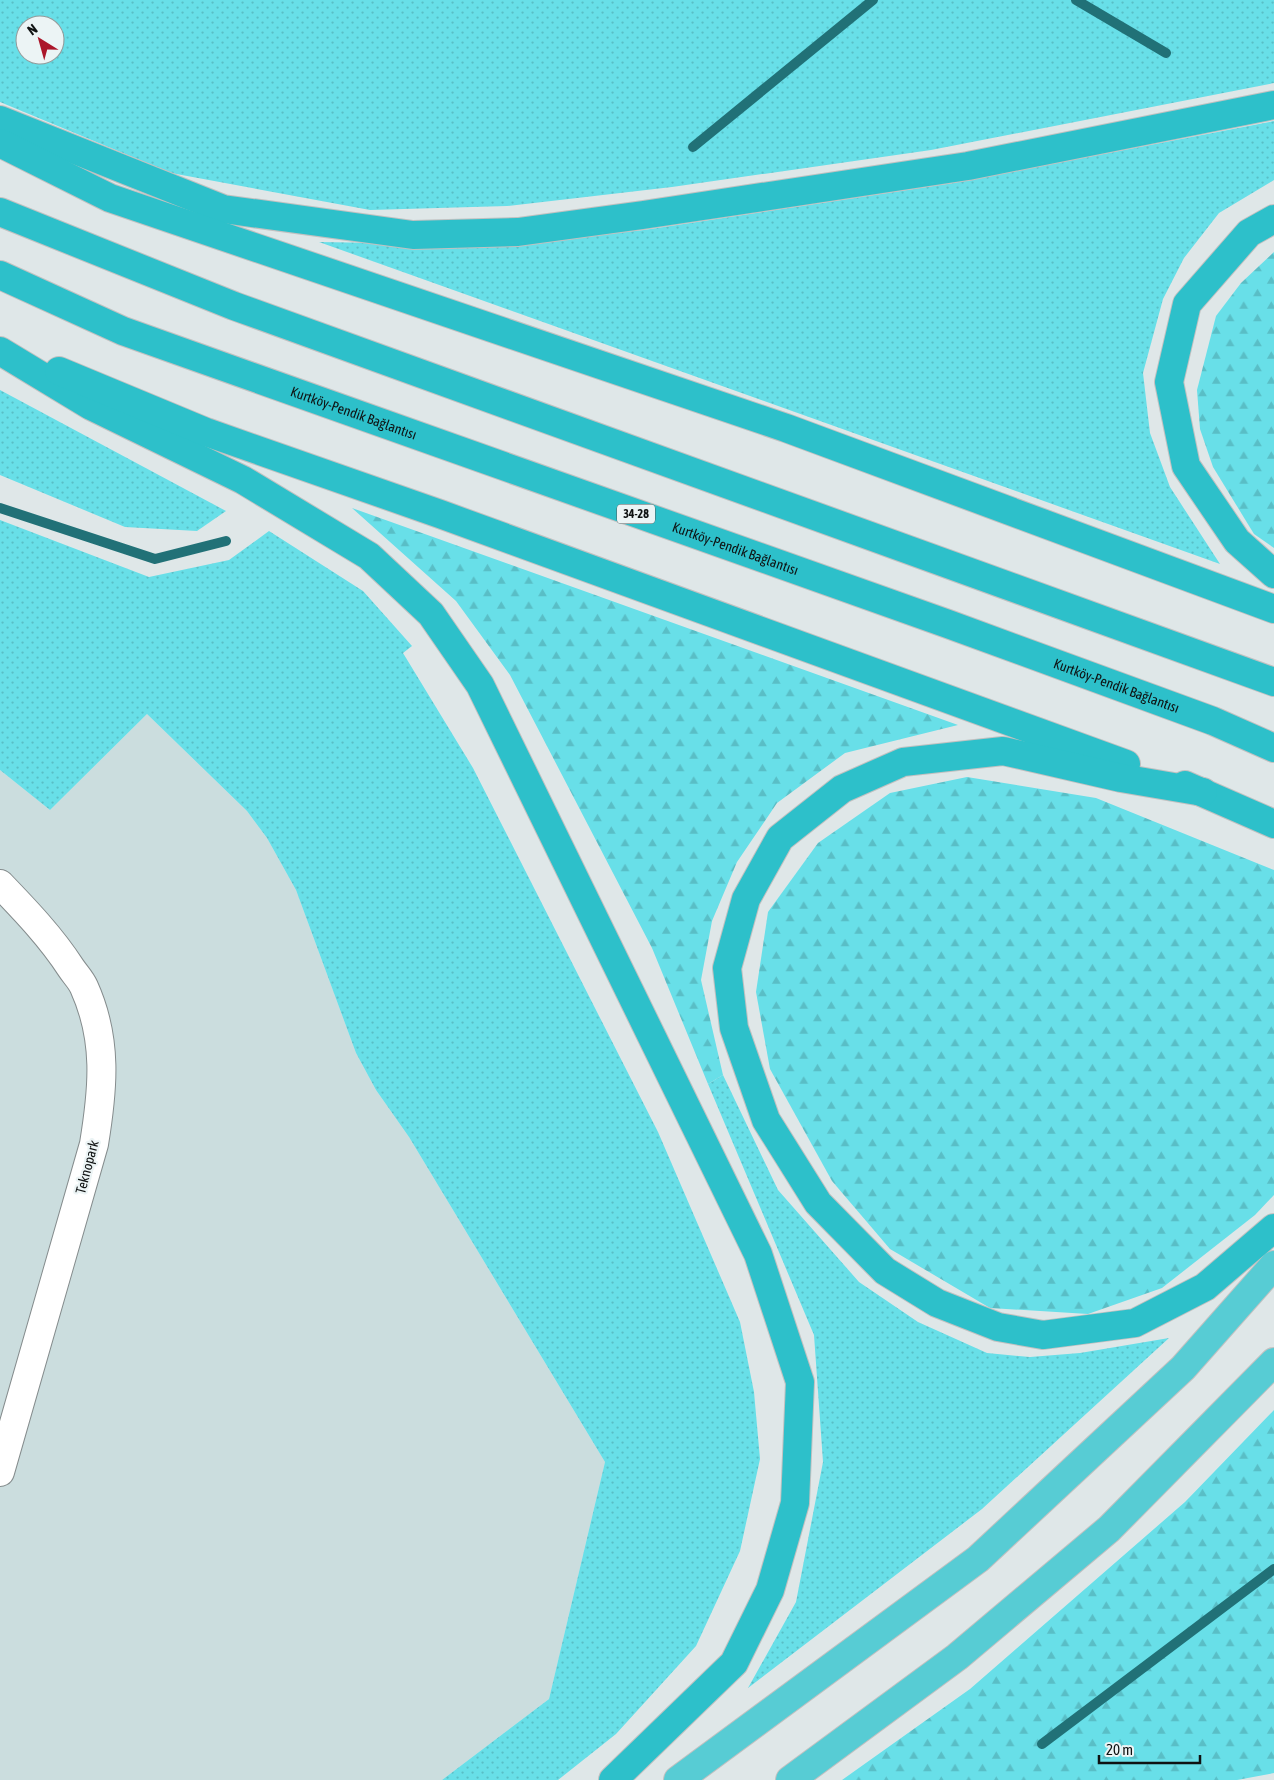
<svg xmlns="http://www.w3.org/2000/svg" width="1274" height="1780" viewBox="0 0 1274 1780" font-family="'Asap Condensed',sans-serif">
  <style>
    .built { fill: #cbddde }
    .grass { fill: url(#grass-dots); fill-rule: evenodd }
    .forest { fill: url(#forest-firs) }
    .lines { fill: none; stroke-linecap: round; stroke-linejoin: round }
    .stream { stroke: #217177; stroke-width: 10 }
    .minor-casing { stroke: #858c8d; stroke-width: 30 }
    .trunk-casing { stroke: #c1c1c1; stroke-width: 30 }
    .motorway-casing { stroke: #c1c1c1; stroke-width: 30 }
    .minor { stroke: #fff; stroke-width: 28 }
    .trunk { stroke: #57ccd4; stroke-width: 28 }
    .motorway { stroke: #2dc0ca; stroke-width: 28 }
    .labels { text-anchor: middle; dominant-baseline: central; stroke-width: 4.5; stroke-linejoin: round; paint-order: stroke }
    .shield { fill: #ecf4f5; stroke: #515656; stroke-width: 1 }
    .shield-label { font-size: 12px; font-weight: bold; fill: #0f1212 }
    .street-label { font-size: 14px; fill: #0f1212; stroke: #ecf4f5 }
  </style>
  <defs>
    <pattern id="grass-dots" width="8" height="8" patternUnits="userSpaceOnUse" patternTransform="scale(1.25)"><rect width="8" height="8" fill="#68dfe8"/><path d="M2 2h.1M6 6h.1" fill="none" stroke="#59bec6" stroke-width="1.8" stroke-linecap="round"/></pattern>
    <pattern id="forest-firs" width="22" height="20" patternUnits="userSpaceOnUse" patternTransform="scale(1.25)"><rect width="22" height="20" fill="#68dfe8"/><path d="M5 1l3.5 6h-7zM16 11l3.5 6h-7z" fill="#59bec6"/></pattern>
  </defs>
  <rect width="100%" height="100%" fill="#dfe7e8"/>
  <polygon class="built" points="147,714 247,811 267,838 296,890 356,1053 376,1090 409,1137 605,1462 549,1699 442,1780 0,1780 0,770 50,810"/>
  <g class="grass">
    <path d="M 0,0 L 1274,0 L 1274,83 L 931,150 L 672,187 L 507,206 L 370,210 L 171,173 L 0,102 ZM 25,25 L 55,25 L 55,55 L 25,55 Z"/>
    <polygon points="1274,121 1274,180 1219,213 1184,258 1163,299 1143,373 1150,433 1170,487 1220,564 319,242 498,245 644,230 953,183"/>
    <polygon points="0,390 226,511 197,531 125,527 0,475"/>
    <polygon points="0,520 149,577 229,560 269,531 363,591 412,646 403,653 473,768 658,1132 740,1322 754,1392 760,1459 740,1551 696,1646 616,1734 558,1780 442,1780 549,1699 605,1462 409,1137 376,1090 356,1053 296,890 267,838 247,811 147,714 50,810 0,770"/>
    <polygon points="723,1075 778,1190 859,1282 918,1322 987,1353 1030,1357 1080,1353 1169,1338 982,1509 748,1688 796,1602 823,1462 814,1335 708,1084"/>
  </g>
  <g class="forest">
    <polygon points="1274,252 1274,548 1254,534 1213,467 1200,429 1197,390 1216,316 1241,283"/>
    <polygon points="352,508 958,725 845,753 777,803 737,862 712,921 701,980 723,1075 708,1084 652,948 510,675 456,601"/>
    <polygon points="967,777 1096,798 1274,870 1274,1195 1255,1215 1162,1288 1088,1314 990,1308 890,1249 832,1181 770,1069 756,992 768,912 818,843 890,793"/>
    <polygon points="1274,1410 1274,1773 1237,1780 842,1780 970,1689 1185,1502"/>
  </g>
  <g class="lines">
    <g class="stream">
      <polyline points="1076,0 1166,53"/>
      <polyline points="693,147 873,0"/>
      <polyline points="0,508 155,559 226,541"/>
      <polyline points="1042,1744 1274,1569"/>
    </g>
    <defs>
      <path id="minor" d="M 0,884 C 25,910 51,937 71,968 C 75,974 81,980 84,987 C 108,1040 103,1089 94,1144 L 0,1472"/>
      <g id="trunk">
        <polyline points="678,1780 978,1559 1183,1368 1274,1265"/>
        <polyline points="790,1780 957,1657 1109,1529 1274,1362"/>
      </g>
      <g id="motorway">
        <polyline points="0,120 223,209 413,235 518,232 643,215 968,166 1274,105"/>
        <polyline points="0,143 110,198 786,428 1274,609"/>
        <polyline points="0,212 234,306 1274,682"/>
        <polyline points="1274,219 1249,233 1187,304 1169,382 1186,466 1237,541 1274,574"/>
        <path id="s1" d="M 0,275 L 123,331 L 948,624 L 1213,721 L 1274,748"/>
        <polyline points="0,351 91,406 243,480 369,556 431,614 480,685 758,1254 800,1382 795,1503 770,1590 734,1663 613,1780"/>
        <polyline points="59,371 206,432 440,514 1126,764"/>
        <polyline points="1185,785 1274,824"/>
        <polyline points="1203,792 1121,778 1003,751 903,762 842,789 780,838 746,899 727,968 734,1028 766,1120 818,1203 885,1271 937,1303 998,1327 1043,1335 1135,1323 1205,1287 1274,1228"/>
      </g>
    </defs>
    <use href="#minor" class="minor-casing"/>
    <use href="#trunk" class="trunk-casing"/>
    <use href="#motorway" class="motorway-casing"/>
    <use href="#minor" class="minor"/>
    <use href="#trunk" class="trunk"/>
    <use href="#motorway" class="motorway"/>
  </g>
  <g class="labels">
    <rect class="shield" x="617" y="504.5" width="38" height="19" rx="4"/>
    <g class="shield-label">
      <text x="636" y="514">34-28</text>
    </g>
    <g class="street-label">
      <text stroke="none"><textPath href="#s1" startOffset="380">Kurtköy-Pendik Bağlantısı</textPath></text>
      <text stroke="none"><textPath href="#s1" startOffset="785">Kurtköy-Pendik Bağlantısı</textPath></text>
      <text stroke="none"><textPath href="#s1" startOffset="1190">Kurtköy-Pendik Bağlantısı</textPath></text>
      <text transform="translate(87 1167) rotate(-75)">Teknopark</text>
    </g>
  </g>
  <g transform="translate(40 40) rotate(323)"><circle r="24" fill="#ecf4f5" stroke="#949a9a"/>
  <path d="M0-4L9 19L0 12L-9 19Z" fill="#ab162a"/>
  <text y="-8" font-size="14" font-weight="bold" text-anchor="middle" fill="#0f1212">N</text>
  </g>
  <path d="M1099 1755v8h101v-8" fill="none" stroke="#0f1212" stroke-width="2.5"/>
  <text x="1106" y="1755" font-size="15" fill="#0f1212" stroke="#ecf4f5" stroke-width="4" paint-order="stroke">20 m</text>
</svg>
